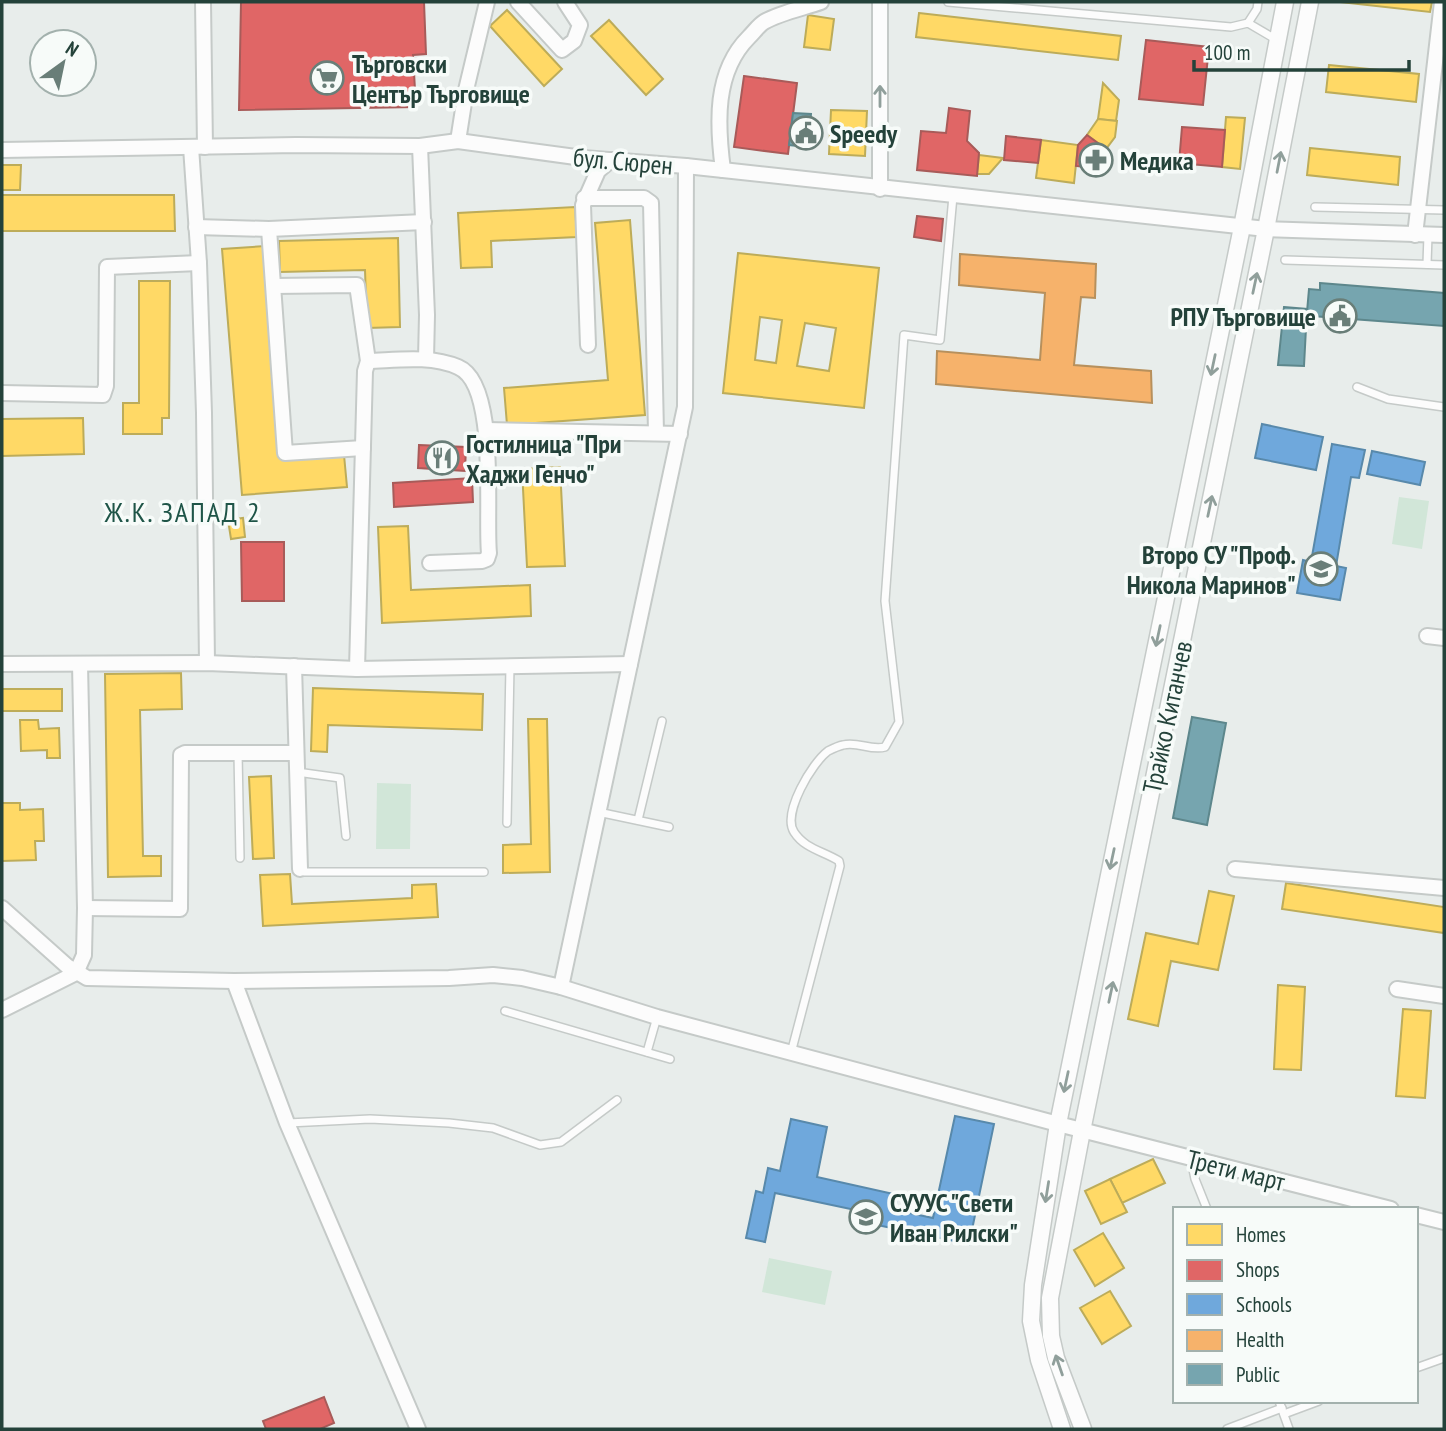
<svg xmlns="http://www.w3.org/2000/svg" width="1446" height="1431" viewBox="0 0 1446 1431" font-family="'PT Sans Narrow',sans-serif">
  <style>
    .green { fill: #d1e6d8 }
    .homes { fill: #ffd966; stroke: #bdac59; stroke-width: 2; fill-rule: evenodd }
    .shops { fill: #e06666; stroke: #a85b59; stroke-width: 2 }
    .schools { fill: #6fa8dc; stroke: #5889ab; stroke-width: 2 }
    .health { fill: #f6b26b; stroke: #b7905c; stroke-width: 2 }
    .public { fill: #76a5af; stroke: #5d878c; stroke-width: 2 }
    .lines { fill: none; stroke-linecap: round; stroke-linejoin: round }
    .service-casing { stroke: #c5cac8; stroke-width: 10 }
    .minor-casing { stroke: #c5cac8; stroke-width: 18 }
    .tertiary-casing { stroke: #c5cac8; stroke-width: 19 }
    .service { stroke: #fcfcfc; stroke-width: 7 }
    .minor { stroke: #fcfcfc; stroke-width: 14 }
    .tertiary { stroke: #fcfcfc; stroke-width: 16 }
    .oneway { stroke: #909f9b }
    .labels { text-anchor: middle; dominant-baseline: central; stroke-width: 7; stroke-linejoin: round; paint-order: stroke }
    .poi-label { font-size: 26px; font-weight: bold; fill: #24423a; stroke: #f7fbf9; text-anchor: start }
    .street-label { font-size: 26px; fill: #24423a; stroke: #f7fbf9 }
    .neighbourhood-label { font-size: 28px; letter-spacing: 2px; fill: #1f5548; stroke: #f7fbf9 }
  </style>
  <rect width="100%" height="100%" fill="#e8edeb"/>
  <g class="green">
    <polygon points="1399,497 1429,501 1422,549 1392,544"/>
    <polygon points="377,783 411,784 410,849 376,849"/>
    <polygon points="769,1258 832,1271 825,1305 762,1292"/>
  </g>
  <g class="homes">
    <polygon points="1340,2 1432,2 1430,12"/>
    <polygon points="507,10 562,69 544,86 490,26"/>
    <polygon points="919,13 1121,36 1118,60 916,37"/>
    <polygon points="808,15 834,19 830,50 804,47"/>
    <polygon points="609,20 663,79 646,95 591,36"/>
    <polygon points="1329,65 1419,74 1416,102 1326,92"/>
    <polygon points="1103,83 1119,100 1116,121 1098,119"/>
    <polygon points="831,110 867,111 865,156 829,154"/>
    <polygon points="1226,117 1245,118 1240,169 1222,167"/>
    <polygon points="1098,119 1117,121 1115,137 1106,149 1087,135"/>
    <polygon points="1041,140 1078,145 1074,183 1036,178"/>
    <polygon points="1310,148 1400,157 1398,185 1307,175"/>
    <polygon points="979,155 1003,158 989,174 977,174"/>
    <polygon points="2,165 21,165 20,190 2,190"/>
    <polygon points="2,195 174,195 175,231 2,231"/>
    <polygon points="575,207 577,237 491,241 492,267 461,268 458,213"/>
    <polygon points="630,220 645,415 507,425 504,388 608,380 595,223"/>
    <polygon points="398,238 400,327 367,328 365,270 280,272 279,241"/>
    <polygon points="265,246 282,460 344,455 347,487 242,495 222,249"/>
    <path d="M 738,253 L 879,268 L 864,408 L 723,393 ZM 760,317 L 782,320 L 776,363 L 755,360 ZM 805,323 L 836,328 L 829,371 L 797,366 Z"/>
    <polygon points="139,281 170,281 169,418 162,418 162,434 123,434 123,403 139,403"/>
    <polygon points="83,418 84,454 2,456 2,419"/>
    <polygon points="560,467 565,566 527,567 522,469"/>
    <polygon points="243,518 245,537 231,539 228,520"/>
    <polygon points="408,526 411,590 530,585 531,616 382,623 378,527"/>
    <polygon points="181,673 182,709 140,710 143,856 161,856 161,876 108,877 105,674"/>
    <polygon points="313,688 483,694 482,730 328,725 327,752 311,751"/>
    <rect x="2" y="689" width="60" height="22"/>
    <polygon points="528,719 547,719 550,872 503,873 503,845 531,844"/>
    <polygon points="20,720 38,720 39,729 59,728 60,758 47,758 47,750 21,751"/>
    <polygon points="271,776 274,858 253,859 249,777"/>
    <polygon points="2,803 20,803 20,810 43,809 44,841 35,841 36,860 2,861"/>
    <polygon points="290,874 292,904 412,898 412,885 436,884 438,917 263,926 260,875"/>
    <polygon points="1286,883 1444,907 1444,933 1282,909"/>
    <polygon points="1209,891 1234,896 1218,970 1171,961 1158,1026 1128,1019 1146,933 1198,944"/>
    <polygon points="1278,985 1305,987 1301,1070 1274,1069"/>
    <polygon points="1403,1009 1431,1011 1425,1098 1396,1096"/>
    <polygon points="1153,1159 1165,1183 1122,1203 1110,1179"/>
    <polygon points="1110,1179 1127,1212 1101,1224 1085,1191"/>
    <polygon points="1103,1233 1124,1268 1095,1286 1074,1250"/>
    <polygon points="1110,1291 1131,1326 1102,1344 1080,1308"/>
  </g>
  <g class="shops">
    <polygon points="241,2 424,2 426,54 413,55 416,107 239,110"/>
    <polygon points="1146,40 1209,47 1203,105 1139,99"/>
    <polygon points="744,76 797,83 788,154 734,147"/>
    <polygon points="949,108 970,111 967,141 979,153 977,176 917,170 921,131 946,133"/>
    <polygon points="1182,127 1225,130 1222,167 1179,163"/>
    <polygon points="1087,135 1106,149 1092,168 1076,166 1078,145"/>
    <polygon points="1006,136 1041,140 1038,163 1004,160"/>
    <polygon points="917,216 943,219 941,241 914,237"/>
    <polygon points="419,445 466,447 465,471 418,468"/>
    <polygon points="472,478 473,502 394,507 393,483"/>
    <polygon points="241,542 284,542 284,601 242,601"/>
    <polygon points="324,1397 334,1423 322,1428 323,1429 266,1429 263,1421"/>
  </g>
  <g class="schools">
    <polygon points="1262,424 1323,437 1316,470 1255,458"/>
    <polygon points="1332,444 1365,450 1359,478 1351,477 1336,566 1346,568 1340,600 1297,593 1303,560 1311,562"/>
    <polygon points="1372,451 1425,462 1420,485 1367,474"/>
    <polygon points="955,1116 994,1124 969,1244 877,1225 879,1215 775,1193 765,1242 746,1238 756,1191 763,1193 768,1168 780,1171 791,1119 827,1127 817,1177 898,1195 895,1210 933,1218"/>
  </g>
  <polygon class="health" points="960,254 1096,264 1095,298 1081,297 1074,365 1151,371 1152,403 936,384 937,351 1040,360 1045,293 959,285"/>
  <g class="public">
    <polygon points="793,113 811,114 808,147 789,145"/>
    <polygon points="1320,283 1444,293 1444,326 1312,316 1312,312 1307,312 1309,289 1320,290"/>
    <polygon points="1284,307 1307,309 1304,366 1278,365"/>
    <polygon points="1192,717 1226,723 1207,825 1173,818"/>
  </g>
  <g class="lines">
    <defs>
      <g id="service">
        <polyline points="948,2 1231,27 1248,23 1277,40"/>
        <polyline points="1248,23 1257,9 1258,2"/>
        <polyline points="1315,207 1444,210"/>
        <polyline points="1285,260 1444,265"/>
        <polyline points="1427,264 1428,235"/>
        <polyline points="1357,387 1388,399 1444,407"/>
        <polyline points="238,753 240,858"/>
        <polyline points="297,772 340,778 346,836"/>
        <polyline points="598,812 669,827"/>
        <polyline points="638,820 662,721"/>
        <polyline points="507,823 510,666"/>
        <polyline points="300,869 304,872 484,872"/>
        <polyline points="505,1011 670,1059"/>
        <polyline points="647,1052 657,1017"/>
        <path d="M 791,1053 L 840,866 L 839,861 C 823,851 805,849 794,832 C 782,813 812,763 828,751 C 832,749 838,746 843,745 C 858,741 870,751 885,747 L 899,722 L 885,601 L 904,335 L 940,340 L 953,196"/>
        <polyline points="288,1123 370,1119 449,1123 493,1128 540,1145 561,1142 617,1100"/>
        <polyline points="1191,1159 1195,1179 1207,1209"/>
        <polyline points="1416,1368 1444,1358"/>
        <polyline points="1279,1401 1289,1429"/>
        <polyline points="1284,1414 1319,1401"/>
        <polyline points="1227,1429 1282,1408"/>
      </g>
      <g id="minor">
        <polyline points="203,2 205,147"/>
        <polyline points="518,2 562,50 574,41 580,25 565,2"/>
        <polyline points="458,141 466,90 487,2"/>
        <polyline points="420,146 427,315 426,359"/>
        <polyline points="191,147 199,263 204,413 207,663"/>
        <polyline points="2,150 296,145 420,146 458,141 583,158 686,166 1266,229 1444,235"/>
        <path d="M 723,170 C 717,124 714,72 749,37 C 754,32 759,25 764,22 C 779,13 804,8 821,2"/>
        <polyline points="880,189 880,2"/>
        <polyline points="584,198 644,198 651,203 656,432"/>
        <polyline points="196,227 269,229"/>
        <polyline points="1415,235 1442,2"/>
        <polyline points="274,286 357,285 368,361 365,371 357,669"/>
        <polyline points="588,345 583,205 598,171 611,160"/>
        <path d="M 368,361 C 398,360 430,355 458,367 C 499,384 485,514 489,553 L 487,559 L 482,561 L 430,563"/>
        <polyline points="2,393 103,395 106,386 107,267 199,263"/>
        <polyline points="487,430 680,434"/>
        <polyline points="363,448 285,453 269,229 424,222"/>
        <polyline points="1427,636 1444,638"/>
        <polyline points="2,664 207,663 357,669 630,664"/>
        <polyline points="294,666 300,869"/>
        <polyline points="1235,869 1444,888"/>
        <polyline points="2,908 67,966 87,978 234,981 449,978 493,975 522,978 561,987 657,1017 1058,1124 1391,1209"/>
        <polyline points="85,908 180,909 181,755 185,753 296,753"/>
        <polyline points="234,981 287,1123 418,1429"/>
        <polyline points="561,987 685,407 686,166"/>
        <polyline points="1397,989 1444,996"/>
        <polyline points="2,1010 76,973 84,955 85,908 80,664"/>
        <polyline points="1416,1215 1444,1222"/>
      </g>
      <g id="tertiary">
        <polyline points="1062,1429 1039,1360 1031,1321 1033,1285 1058,1124 1242,227 1285,2"/>
        <polyline points="1083,1429 1056,1358 1051,1336 1050,1298 1082,1131 1266,229 1310,2"/>
      </g>
    </defs>
    <use href="#service" class="service-casing"/>
    <use href="#minor" class="minor-casing"/>
    <use href="#tertiary" class="tertiary-casing"/>
    <use href="#service" class="service"/>
    <use href="#minor" class="minor"/>
    <use href="#tertiary" class="tertiary"/>
  </g>
  <defs><path id="oneway-shaft" d="M-6 0H5M1.5-3L5.5 0L1.5 3" fill="none" stroke-width="1.6" stroke-linecap="round" stroke-linejoin="round" transform="scale(1.75)"/></defs>
  <g class="oneway">
    <use href="#oneway-shaft" transform="translate(880 96) rotate(-90)"/>
    <use href="#oneway-shaft" transform="translate(1279 162) rotate(-79)"/>
    <use href="#oneway-shaft" transform="translate(1255 283) rotate(-78)"/>
    <use href="#oneway-shaft" transform="translate(1213 365) rotate(102)"/>
    <use href="#oneway-shaft" transform="translate(1210 506) rotate(-78)"/>
    <use href="#oneway-shaft" transform="translate(1158 636) rotate(102)"/>
    <use href="#oneway-shaft" transform="translate(1112 859) rotate(102)"/>
    <use href="#oneway-shaft" transform="translate(1111 992) rotate(-78)"/>
    <use href="#oneway-shaft" transform="translate(1066 1082) rotate(102)"/>
    <use href="#oneway-shaft" transform="translate(1047 1192) rotate(99)"/>
    <use href="#oneway-shaft" transform="translate(1059 1365) rotate(-109)"/>
  </g>
  <defs>
    <symbol id="supermarket-ring" viewBox="-11 -11 22 22"><circle r="9.5" fill="#f7fbf9" stroke="#697e78" stroke-width="1.5"/><path d="M-6-5.5h2.5l.6 2H6L4.5 2H-2.5L-4.4-4H-6ZM-1.5 3.2a1.3 1.3 0 1 0 .1 0ZM3 3.2a1.3 1.3 0 1 0 .1 0Z" fill="#697e78"/></symbol>
    <symbol id="civic-ring" viewBox="-11 -11 22 22"><circle r="9.5" fill="#f7fbf9" stroke="#697e78" stroke-width="1.5"/><path d="M-.6-6.5H3V-4.5H.6V-3L4-1V1h2V6H-6V1h2V-1L-.6-3ZM-1.2 2.5V6h2.4V2.5Z" fill="#697e78"/></symbol>
    <symbol id="pharmacy-ring" viewBox="-11 -11 22 22"><circle r="9.5" fill="#f7fbf9" stroke="#697e78" stroke-width="1.5"/><path d="M-2-6h4v4h4v4h-4v4h-4v-4h-4v-4h4Z" fill="#697e78"/></symbol>
    <symbol id="restaurant-ring" viewBox="-11 -11 22 22"><circle r="9.5" fill="#f7fbf9" stroke="#697e78" stroke-width="1.5"/><path d="M-5-6h1v4h1v-4h1v4h1v-4h1v5L-1.5 .5V6h-2V.5L-5-1ZM5-6V6H3V1.5H1.5Q1.5-4 5-6Z" fill="#697e78"/></symbol>
    <symbol id="school-ring" viewBox="-11 -11 22 22"><circle r="9.5" fill="#f7fbf9" stroke="#697e78" stroke-width="1.5"/><path d="M0-5L7-2L0 1L-7-2ZM-4 1L0 2.5L4 1V4Q0 6-4 4Z" fill="#697e78"/></symbol>
  </defs>
  <g fill-rule="evenodd">
    <use href="#supermarket-ring" x="308" y="59" width="38" height="38"/>
    <use href="#civic-ring" x="787" y="114" width="38" height="38"/>
    <use href="#pharmacy-ring" x="1077" y="141" width="38" height="38"/>
    <use href="#civic-ring" x="1321" y="297" width="38" height="38"/>
    <use href="#restaurant-ring" x="423" y="439" width="38" height="38"/>
    <use href="#school-ring" x="1302" y="550" width="38" height="38"/>
    <use href="#school-ring" x="847" y="1198" width="38" height="38"/>
  </g>
  <g class="labels">
    <g class="poi-label">
      <text x="352" y="63">Търговски<tspan x="352" dy="30">Център Търговище</tspan></text>
      <text x="830" y="133">Speedy</text>
      <text x="1120" y="160">Медика</text>
      <text x="1316" y="316" text-anchor="end">РПУ Търговище</text>
      <text x="466" y="443">Гостилница "При<tspan x="466" dy="30">Хаджи Генчо"</tspan></text>
      <text x="1296" y="554" text-anchor="end">Второ СУ "Проф.<tspan x="1296" dy="30">Никола Маринов"</tspan></text>
      <text x="890" y="1202">СУУУС "Свети<tspan x="890" dy="30">Иван Рилски"</tspan></text>
    </g>
    <g class="street-label">
      <text transform="translate(623 161) rotate(5)">бул. Сюрен</text>
      <text transform="translate(1167 717) rotate(-78)">Трайко Китанчев</text>
      <text transform="translate(1236 1170) rotate(14)">Трети март</text>
    </g>
    <g class="neighbourhood-label">
      <text x="183" y="511">Ж.К. ЗАПАД 2</text>
    </g>
  </g>
  <rect width="1446" height="1431" fill="none" stroke="#24423a" stroke-width="7"/>
  <rect x="1173" y="1207" width="245" height="196" fill="#f7fbf9" stroke="#a3b1ad" stroke-width="2"/>
  <rect x="1187" y="1224" width="35" height="21" fill="#ffd966" stroke="#a3b1ad" stroke-width="2"/>
  <text x="1236" y="1242" font-size="21" fill="#24423a">Homes</text>
  <rect x="1187" y="1260" width="35" height="21" fill="#e06666" stroke="#a3b1ad" stroke-width="2"/>
  <text x="1236" y="1277" font-size="21" fill="#24423a">Shops</text>
  <rect x="1187" y="1294" width="35" height="21" fill="#6fa8dc" stroke="#a3b1ad" stroke-width="2"/>
  <text x="1236" y="1312" font-size="21" fill="#24423a">Schools</text>
  <rect x="1187" y="1330" width="35" height="21" fill="#f6b26b" stroke="#a3b1ad" stroke-width="2"/>
  <text x="1236" y="1347" font-size="21" fill="#24423a">Health</text>
  <rect x="1187" y="1364" width="35" height="21" fill="#76a5af" stroke="#a3b1ad" stroke-width="2"/>
  <text x="1236" y="1382" font-size="21" fill="#24423a">Public</text>
  <g transform="translate(63 63) rotate(33)"><circle r="33" fill="#f7fbf9" stroke="#a3b1ad" stroke-width="2"/>
  <path d="M0-5L12 26L0 18L-12 26Z" fill="#697e78"/>
  <text y="-10" font-size="19" font-weight="bold" text-anchor="middle" fill="#24423a">N</text>
  </g>
  <path d="M1194 60v10h215v-10" fill="none" stroke="#24423a" stroke-width="3.5"/>
  <text x="1204" y="60" font-size="21" fill="#24423a" stroke="#f7fbf9" stroke-width="5" paint-order="stroke">100 m</text>
</svg>
